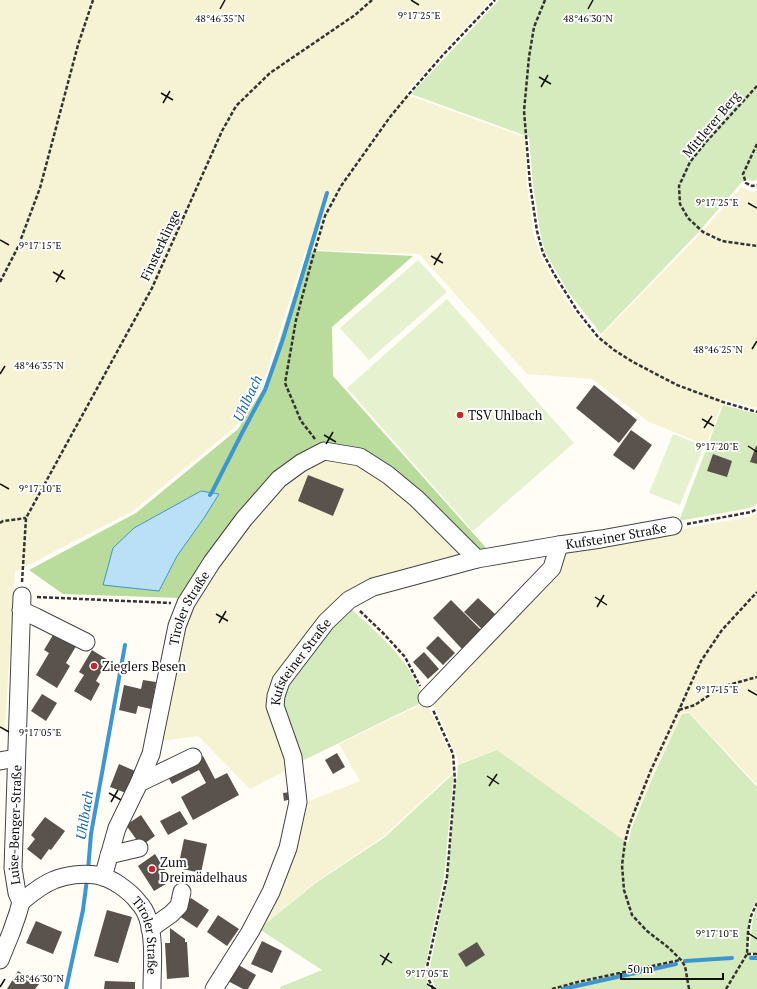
<svg xmlns="http://www.w3.org/2000/svg" width="757" height="989" viewBox="0 0 757 989" font-family="'PT Serif',serif">
  <style>
    .farmland { fill: #f6f3d4 }
    .green { fill: #d5ebbd }
    .forest { fill: #b9dc9c }
    .pitch { fill: #e6f2cf }
    .water { fill: #b9e0f7; stroke: #3f96cf }
    .lines { fill: none; stroke-linecap: round; stroke-linejoin: round }
    .stream { stroke: #3f96cf; stroke-width: 4 }
    .building { fill: #5a524d }
    .minor-casing { stroke: #444; stroke-width: 19 }
    .path { stroke: #333; stroke-width: 2.5; stroke-dasharray: 4 2; stroke-linecap: butt }
    .minor { stroke: #fff; stroke-width: 17 }
    .ticks { fill: none; stroke: #111; stroke-width: 1.5 }
    .poi-dot { fill: #c4262e; stroke: #fff; stroke-width: 1.5 }
    .labels { text-anchor: middle; dominant-baseline: central; stroke-width: 4; stroke-linejoin: round; paint-order: stroke }
    .street-label { font-size: 13px; fill: #111; stroke: #fff }
    .poi-label { font-size: 13px; fill: #111; stroke: #fff; text-anchor: start }
    .water-label { font-size: 14px; font-style: italic; fill: #1768a6; stroke: #fff }
    .ticks-label { font-size: 10px; text-anchor: middle; fill: #111; stroke: #fff; stroke-width: 4; stroke-linejoin: round; paint-order: stroke }
  </style>
  <rect width="100%" height="100%" fill="#fffdf5"/>
  <g class="farmland">
    <polygon points="0,0 491,0 440,55 405,94 525,137 527,185 533,232 540,255 551,276 564,297 596,341 698,236 742,187 750,192 757,191 757,408 724,399 706,445 649,422 592,379 527,374 419,254 315,250 305,252 263,384 235,427 133,511 15,572 5,727 0,730"/>
    <polygon points="325,459 358,462 385,480 467,556 346,597 292,767 250,789 198,736 160,741 190,609 216,565 282,483"/>
    <polygon points="757,513 757,785 689,712 682,713 654,772 631,827 627,842 497,750 458,764 456,754 431,699 560,551 601,544 706,525 753,516"/>
    <polygon points="426,702 451,755 452,773 384,836 317,881 259,929 304,803 360,781 339,744"/>
  </g>
  <g class="green">
    <polygon points="499,0 757,0 757,180 752,181 748,179 741,183 696,235 601,334 569,293 545,252 540,231 533,184 529,137 411,94"/>
    <polygon points="723,405 757,414 757,504 750,508 679,521"/>
    <path d="M 349,607 C 367,624 387,640 402,660 C 412,672 418,687 425,701 L 296,764 L 280,696 L 284,683 Z"/>
    <polygon points="689,713 757,787 757,900 754,905 749,915 750,932 748,955 757,955 757,989 436,989 432,979 430,967 448,877 458,765 497,750 628,843 632,827 655,772 682,714"/>
    <polygon points="453,774 453,781 444,877 425,967 427,981 430,989 281,989 280,987 322,970 259,929 317,882 385,837"/>
    <polygon points="757,907 757,953 749,953 753,917"/>
  </g>
  <polygon class="forest" points="315,251 413,256 332,327 333,376 488,550 475,553 420,496 322,444 180,598 63,594 29,570 136,513 238,429 265,386 307,254"/>
  <g class="pitch">
    <polygon points="418,260 447,292 369,360 340,328"/>
    <polygon points="447,299 574,443 473,531 347,388"/>
    <polygon points="673,434 704,446 680,505 649,493"/>
  </g>
  <polygon class="water" points="201,491 219,494 204,518 177,556 159,591 103,585 113,548 134,528"/>
  <g class="lines">
    <g class="stream">
      <polyline points="210,495 212,492 242,433 265,390 283,339 327,193"/>
      <polyline points="88,870 91,834 125,645"/>
      <polyline points="751,958 757,958"/>
      <polyline points="685,961 732,958"/>
      <polyline points="66,989 83,910 87,879"/>
      <polyline points="563,989 676,964"/>
    </g>
  </g>
  <g class="building">
    <polygon points="594,385 637,420 619,443 576,408"/>
    <polygon points="631,430 652,445 634,470 613,455"/>
    <polygon points="756,446 757,446 757,464 750,462"/>
    <polygon points="713,454 732,461 727,477 707,471"/>
    <polygon points="308,475 344,489 333,516 298,501"/>
    <polygon points="478,598 495,614 482,629 464,612"/>
    <polygon points="451,600 481,630 462,649 433,618"/>
    <polygon points="56,630 78,643 66,663 70,666 57,688 36,675 49,653 44,650"/>
    <polygon points="438,636 455,653 443,665 426,648"/>
    <polygon points="92,650 108,660 96,681 100,684 91,701 74,691 84,675 79,672"/>
    <polygon points="424,652 439,669 428,679 413,662"/>
    <polygon points="143,680 156,682 151,709 138,706 136,714 119,710 124,685 141,689"/>
    <polygon points="42,694 57,703 46,721 31,711"/>
    <polygon points="337,753 345,767 333,774 325,760"/>
    <polygon points="203,756 215,779 227,773 239,795 193,820 181,797 206,783 199,770 172,784 167,775"/>
    <polygon points="119,764 135,771 126,793 110,787"/>
    <polygon points="290,792 291,799 284,801 283,793"/>
    <polygon points="180,811 188,824 168,835 160,821"/>
    <polygon points="141,815 155,836 141,846 126,825"/>
    <polygon points="45,817 65,831 51,850 49,849 41,860 27,849 35,839 31,835"/>
    <polygon points="184,839 207,844 201,873 178,868"/>
    <polygon points="155,854 167,873 161,877 166,884 154,891 138,866"/>
    <polygon points="191,898 209,910 197,928 179,916"/>
    <polygon points="107,910 132,917 118,963 94,956"/>
    <polygon points="218,915 239,929 227,946 207,932"/>
    <polygon points="36,921 62,932 53,954 26,943"/>
    <polygon points="170,928 185,939 185,942 187,942 189,977 167,979 165,943 170,943"/>
    <polygon points="262,941 282,951 272,973 251,964"/>
    <polygon points="477,942 485,955 466,967 458,954"/>
    <polygon points="235,963 256,975 248,989 243,989 226,980"/>
    <polygon points="18,971 39,984 35,989 7,989"/>
    <polygon points="105,981 135,982 135,989 104,989"/>
  </g>
  <g class="lines">
    <defs>
      <g id="minor">
        <polyline points="21,610 36,617 86,642"/>
        <polyline points="427,698 552,568 559,545"/>
        <polyline points="0,761 16,758"/>
        <polyline points="139,783 193,757"/>
        <polyline points="109,855 139,848"/>
        <path id="s1" d="M 103,877 L 117,828 L 139,783 L 151,754 L 177,626 L 186,603 L 212,562 L 244,519 L 279,479 L 301,463 L 324,451 L 360,457 L 388,475 L 417,499 L 477,559"/>
        <path id="s2" d="M 21,902 C 31,894 41,885 54,880 C 66,875 83,873 96,875 C 111,877 130,891 139,903 C 143,907 146,913 148,919 C 155,940 152,967 152,989"/>
        <polyline points="150,929 171,914 179,906 182,892"/>
        <path id="s3" d="M 0,960 L 11,933 L 18,913 L 21,902 L 17,893 L 13,868 L 22,596"/>
        <path id="s4" d="M 214,989 L 250,932 L 271,892 L 288,848 L 298,802 L 293,757 L 275,706 L 276,696 L 281,681 L 326,622 L 349,600 L 373,587 L 477,559 L 559,545 L 601,539 L 673,526"/>
      </g>
    </defs>
    <use href="#minor" class="minor-casing"/>
    <g class="path">
      <polyline points="545,0 534,27 529,57 524,111 530,184 537,231 543,253 554,274 578,312 598,337 614,350 633,362 677,385 723,402 757,412"/>
      <polyline points="757,86 706,142 690,162 679,186 680,204 688,218 703,232 722,241 757,246"/>
      <polyline points="757,144 743,174 746,183 752,186 757,185"/>
      <polyline points="0,282 18,247 40,188 78,45 93,0"/>
      <polyline points="315,439 301,421 285,383 296,320 312,260 325,216 341,186 390,117 409,94 442,56 495,0"/>
      <polyline points="0,523 3,521 26,518"/>
      <polyline points="687,524 751,512 757,509"/>
      <polyline points="22,582 26,518 152,288 222,131 236,106 270,73 355,15 372,0"/>
      <polyline points="37,597 171,603"/>
      <polyline points="360,611 384,634 405,657 420,686"/>
      <polyline points="679,710 695,705 721,687 757,677"/>
      <polyline points="747,954 757,954"/>
      <polyline points="433,989 429,980 427,967 447,877 455,781 453,754 433,710"/>
      <polyline points="552,989 578,982 680,960"/>
      <polyline points="689,989 685,966 681,960 669,948 647,931 632,915 624,890 622,865 625,842 629,826 637,805 651,770 679,710 701,661 722,630 757,592"/>
      <polyline points="726,989 747,954 748,932 751,916 757,903"/>
    </g>
    <use href="#minor" class="minor"/>
  </g>
  <path class="ticks" d="M 411,0 L 419,5M 220,9 L 225,0M 588,9 L 593,0M 539,77 L 551,84M 541,87 L 548,75M 161,93 L 173,100M 163,103 L 170,91M 748,203 L 757,208M 0,240 L 9,245M 431,256 L 443,263M 434,265 L 441,253M 53,272 L 65,279M 56,282 L 63,270M 752,349 L 757,341M 0,374 L 5,366M 702,419 L 714,426M 704,428 L 712,416M 324,435 L 336,442M 326,444 L 333,432M 748,446 L 757,452M 0,484 L 9,489M 595,597 L 607,605M 597,607 L 604,595M 216,614 L 228,621M 219,623 L 226,611M 748,690 L 757,695M 0,727 L 9,732M 487,776 L 499,784M 489,786 L 497,774M 109,793 L 121,800M 111,802 L 118,790M 748,933 L 757,939M 380,955 L 392,963M 382,965 L 389,953M 427,984 L 436,989M 0,987 L 5,979"/>
  <g class="poi-dot">
    <circle cx="460" cy="415" r="4"/>
    <circle cx="94" cy="666" r="4"/>
    <circle cx="152" cy="869" r="4"/>
  </g>
  <g class="labels">
    <g class="street-label">
      <text transform="translate(711 124) rotate(-50)">Mittlerer Berg</text>
      <text transform="translate(160 245) rotate(-65)">Finsterklinge</text>
      <text stroke="none"><textPath href="#s4" startOffset="714">Kufsteiner Straße</textPath></text>
      <text stroke="none"><textPath href="#s1" startOffset="284">Tiroler Straße</textPath></text>
      <text stroke="none"><textPath href="#s4" startOffset="358">Kufsteiner Straße</textPath></text>
      <text stroke="none"><textPath href="#s3" startOffset="140">Luise-Benger-Straße</textPath></text>
      <text stroke="none"><textPath href="#s2" startOffset="169">Tiroler Straße</textPath></text>
    </g>
    <g class="poi-label">
      <text x="468" y="415">TSV Uhlbach</text>
      <text x="102" y="666">Zieglers Besen</text>
      <text x="160" y="862">Zum<tspan x="160" dy="15">Dreimädelhaus</tspan></text>
    </g>
    <g class="water-label">
      <text transform="translate(247 398) rotate(-65)">Uhlbach</text>
      <text transform="translate(84 815) rotate(-81)">Uhlbach</text>
    </g>
  </g>
  <g class="ticks-label">
    <text x="419" y="19">9°17'25"E</text>
    <text x="588" y="22">48°46'30"N</text>
    <text x="220" y="22">48°46'35"N</text>
    <text x="717" y="206">9°17'25"E</text>
    <text x="40" y="249">9°17'15"E</text>
    <text x="718" y="353">48°46'25"N</text>
    <text x="39" y="369">48°46'35"N</text>
    <text x="717" y="450">9°17'20"E</text>
    <text x="40" y="492">9°17'10"E</text>
    <text x="717" y="693">9°17'15"E</text>
    <text x="40" y="736">9°17'05"E</text>
    <text x="717" y="937">9°17'10"E</text>
    <text x="427" y="977">9°17'05"E</text>
    <text x="39" y="982">48°46'30"N</text>
  </g>
  <path d="M621 973v6h102v-6" fill="none" stroke="#111111" stroke-width="2"/>
  <text x="627" y="973" font-size="12" fill="#111111" stroke="#ffffff" stroke-width="3" paint-order="stroke">50 m</text>
</svg>
